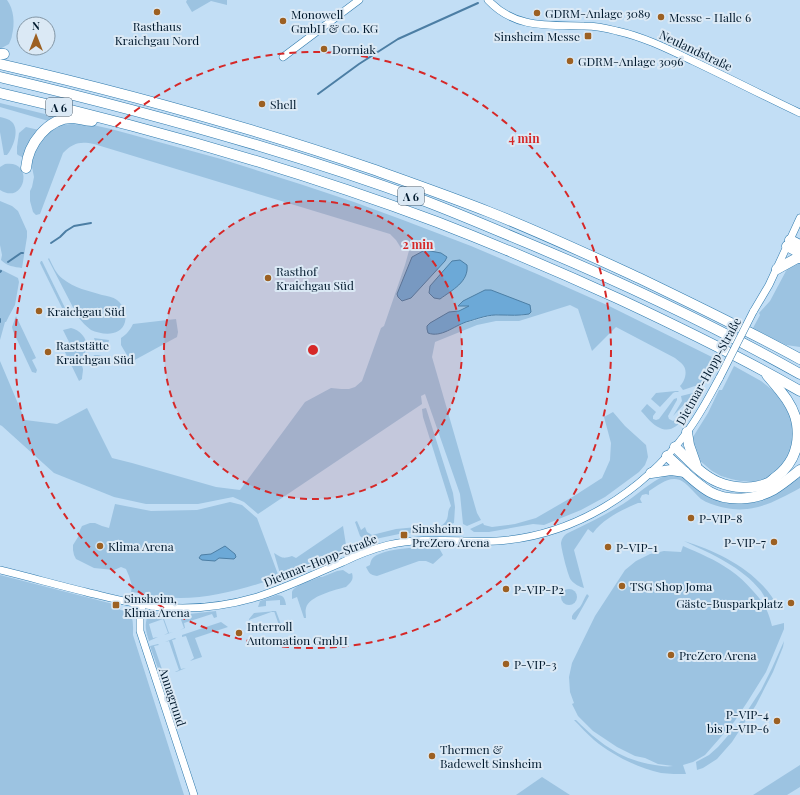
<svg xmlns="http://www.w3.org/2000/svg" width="800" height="795" viewBox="0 0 800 795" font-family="'Playfair Display',serif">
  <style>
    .green { fill: #9cc3e1; fill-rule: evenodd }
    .water { fill: #6ca9d7; stroke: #4c7ea4 }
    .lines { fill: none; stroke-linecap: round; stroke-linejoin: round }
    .stream { stroke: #4c7ea4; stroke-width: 2 }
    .minor-casing { stroke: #2e79ac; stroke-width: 8 }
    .highway-casing { stroke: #2e79ac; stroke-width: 11 }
    .minor { stroke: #fff; stroke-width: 7 }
    .highway { stroke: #fff; stroke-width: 10 }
    .minor-bridge-casing { stroke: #2e79ac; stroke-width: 8; stroke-linecap: butt }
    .minor-bridge { stroke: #fff; stroke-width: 7 }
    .ring { fill: none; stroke: #d62828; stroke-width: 2; stroke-dasharray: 7 5 }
    .poi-dot { fill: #9c6022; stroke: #dbe9f5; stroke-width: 1.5 }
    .labels { text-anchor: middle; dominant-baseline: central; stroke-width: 4; stroke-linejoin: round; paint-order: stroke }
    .shield { fill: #dbe9f5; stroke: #425769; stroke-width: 1 }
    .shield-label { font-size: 11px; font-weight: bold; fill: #00192d }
    .poi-label { font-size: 12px; fill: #00192d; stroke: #dbe9f5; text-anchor: start }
    .street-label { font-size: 12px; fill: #00192d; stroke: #dbe9f5 }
    .centre { fill: #d62828; stroke: #dbe9f5; stroke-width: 2 }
    .ring-label { font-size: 12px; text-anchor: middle; font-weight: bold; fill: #d62828; stroke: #dbe9f5; stroke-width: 4; stroke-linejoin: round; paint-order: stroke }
  </style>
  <rect width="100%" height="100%" fill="#c2def5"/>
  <g class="green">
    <path d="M 0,0 L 7,0 C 14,9 15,24 12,35 C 12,38 10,41 9,44 L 0,49 Z"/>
    <polygon points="187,0 227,0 227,5 211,1 192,12 186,2"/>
    <polygon points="0,103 57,117 49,121 45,120 0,107"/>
    <path d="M 0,117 C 4,118 9,119 12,122 C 20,130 13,148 7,155 L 4,155 L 0,132 Z"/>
    <path d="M 72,124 L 93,125 L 111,129 L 221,159 L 303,185 L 354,202 L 403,220 L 471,246 L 537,274 L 607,305 L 720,361 L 708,383 L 698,385 L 683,390 L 680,386 C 685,381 688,371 683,365 C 681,362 677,360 675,358 L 616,327 L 592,351 L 578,309 L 570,305 L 519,321 L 496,321 L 477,325 L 435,342 L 432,357 L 477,513 L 481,520 L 467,526 L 463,524 L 460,494 L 425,394 L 421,396 L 422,404 L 258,514 L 244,502 L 233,497 L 198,504 L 146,504 L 114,497 L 54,473 L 2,426 L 0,425 L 0,361 L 25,420 L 57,424 L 87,408 L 112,458 L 132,463 L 216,487 L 240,490 L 305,402 L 331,388 L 341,389 L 349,389 L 355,387 L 362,381 L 381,328 L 384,326 L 405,265 L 410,247 L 401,248 L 396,240 L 390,234 L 94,144 C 80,141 73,143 63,153 L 40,214 L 36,215 L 33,212 L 30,201 L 30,191 L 32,187 L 34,177 L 31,162 L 32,155 L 47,132 L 60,125 ZM 491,290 L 529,314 L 521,316 L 494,315 L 465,323 L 449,312 L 459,311 L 470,306 L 459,306 L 463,301 Z"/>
    <polygon points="26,127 39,130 24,158 18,155 17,154 17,147 19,133"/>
    <path d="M 5,164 C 35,159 25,206 0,190 L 0,167 Z"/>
    <path d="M 0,201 L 12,206 L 18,211 L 27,231 L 27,237 L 22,268 C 14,267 7,266 1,260 L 2,255 L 0,245 Z"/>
    <path d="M 49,258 C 53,266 56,274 63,279 C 74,288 89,291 102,295 C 107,296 113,297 117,300 C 124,306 127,313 125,322 C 121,337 102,335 91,330 C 86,326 82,322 78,317 L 48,259 Z"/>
    <polygon points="41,261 42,261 66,310 66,312 64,312 40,263"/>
    <polygon points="800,262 800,347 786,345 753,328 760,315 759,313 770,301 786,271 789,267"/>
    <polygon points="0,269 18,278 19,282 15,305 9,316 6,322 5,322 0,340"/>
    <polygon points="16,316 36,358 32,360 37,370 36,373 32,372 13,331 12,327"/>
    <path d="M 176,319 L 178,332 L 177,337 L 131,362 L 121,345 L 121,338 C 127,334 130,330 133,324 Z"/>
    <path d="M 71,328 C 80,330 87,338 87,347 C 86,352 83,355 82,360 C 81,363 82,366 83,369 C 83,372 82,376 82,379 L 79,381 L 62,346 L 69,342 L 63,330 Z"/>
    <polygon points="94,338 101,339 109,340 107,348 102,347 95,347 95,341"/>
    <path d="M 94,355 L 98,355 L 102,356 C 101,362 97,363 92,366 L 91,361 Z"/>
    <polygon points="734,366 761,381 780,396 792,417 794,448 774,476 757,482 740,481 731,479 721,476 712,471 699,460 695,455 693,437 708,413 719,390 722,390"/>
    <polygon points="676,391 678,391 679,392 675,392 673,393 660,407 651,399 656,393"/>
    <polygon points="693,393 694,394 673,416 682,401 681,396"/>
    <path d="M 677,398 L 677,400 L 668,416 L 669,419 L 673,421 L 680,416 L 696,399 C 689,411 677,436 660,428 C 652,425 646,416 641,411 L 647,404 L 656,412 L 653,416 L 653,419 L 656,420 L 659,419 L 674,399 Z"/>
    <path d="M 426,408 L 453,493 L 455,507 L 454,523 L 451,524 L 446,530 L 442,530 L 441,526 C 452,518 445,513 451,506 L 423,417 L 422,409 Z"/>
    <polygon points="613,412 625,426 646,445 648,457 645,465 639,472 605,497 581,510 544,525 533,524 489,532 474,532 470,529 483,523 484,525 492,527 515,524 536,518 574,496 602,478 610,460 611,443 604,417"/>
    <path d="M 666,475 L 677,475 L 684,477 L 733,502 L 800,475 L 800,488 C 774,502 752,515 721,507 C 714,505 707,503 701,499 C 695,494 687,483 680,480 C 668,476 659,485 649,491 L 649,495 L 646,494 L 642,495 L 640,499 L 642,503 L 638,503 C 622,510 604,518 593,533 L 588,529 L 574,550 L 584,588 C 580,587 574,584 571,580 C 568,576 561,548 561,543 C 562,538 564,535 568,533 C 587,524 605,515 623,504 C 637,495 650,482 666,475 Z"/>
    <path d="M 230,502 L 242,505 L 257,518 L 279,577 C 247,588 214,598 180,598 C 164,598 147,594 131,592 L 132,586 L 129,576 L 126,569 L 121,567 L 114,570 L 94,568 L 76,559 L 74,555 L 73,550 L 73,545 L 78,537 L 80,530 L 82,526 L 90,523 L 95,523 L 102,526 L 109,528 L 115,504 L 151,511 L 197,510 Z"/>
    <polygon points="357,521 361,530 365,527 367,532 372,535 396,529 417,527 435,527 437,530 437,533 423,532 399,534 366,541 360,536 355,522"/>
    <path d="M 343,526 L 346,545 L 338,554 L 281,577 L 274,553 C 282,558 283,559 292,556 L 296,558 Z"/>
    <path d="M 684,541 C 720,552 762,573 779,609 L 771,610 C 768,604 765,597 761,591 C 742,567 712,554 684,541 Z"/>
    <path d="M 683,546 C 699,553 716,560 730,570 C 739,576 746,583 753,591 C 764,603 768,610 772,626 L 784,623 L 784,629 L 766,672 L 748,701 L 734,722 L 705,755 L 693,762 L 683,765 L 686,774 C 678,774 669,774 661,773 C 638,768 612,755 594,740 C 587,734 581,727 574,720 L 576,720 C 599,743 621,760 655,765 C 661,766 667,767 673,766 L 658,764 L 645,758 L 635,756 L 617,747 L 593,731 L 578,716 L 572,704 L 574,703 L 570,692 L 569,677 L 572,663 L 595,616 L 625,570 L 636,561 L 650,554 L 664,551 L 681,552 Z"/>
    <path d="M 428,547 L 439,548 L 443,555 L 433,564 L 426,561 L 419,561 L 377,576 C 370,575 369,573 366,567 L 370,565 C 370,564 371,560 372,559 C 379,549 416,547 428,547 Z"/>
    <path d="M 343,570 L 349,574 L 352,573 C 354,580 351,582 346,587 C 335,590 309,596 306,608 C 305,611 306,614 306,618 L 304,618 L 297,597 L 292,599 C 292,598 292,593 292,592 C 294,585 313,580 320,577 L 322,577 L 337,571 Z"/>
    <path d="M 0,575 L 121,606 L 120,610 C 135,612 133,623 133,635 L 184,795 L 0,795 Z"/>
    <circle cx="569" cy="597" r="8"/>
    <path d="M 587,594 L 589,596 L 576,619 L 575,620 L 572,619 L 572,616 C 574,612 577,610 580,607 C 583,603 584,598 587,594 Z"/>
    <path d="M 277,595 C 284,595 285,599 286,605 L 280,605 L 280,600 L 266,601 L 266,606 L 258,607 L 260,601 Z"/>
    <path d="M 216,611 L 217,617 L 214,618 L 212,614 L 184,623 L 185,628 L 180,630 L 184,628 L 180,617 L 176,618 L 175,616 L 164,619 L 169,633 L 173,632 L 164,635 L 168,633 L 163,619 L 149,624 L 153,638 L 158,637 L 149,641 C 146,631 144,625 148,615 L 156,613 L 189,614 Z"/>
    <polygon points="274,611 249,620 249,619 254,613 276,611 282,627 280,628"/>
    <polygon points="221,622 228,627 195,638 202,657 190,661 194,658 186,636 182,637 182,635"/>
    <polygon points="175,638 176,639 172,640 181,669 186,668 176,672 175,672 179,670 169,641 165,642"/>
    <polygon points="784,641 783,647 773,672 756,705 732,742 717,759 703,768 697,770 696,762 709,755 718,747 740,722 761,690 772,668"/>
    <polygon points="158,644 159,645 154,646 164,675 169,674 161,677 150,646"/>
    <polygon points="800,765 800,787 787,795 753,795"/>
    <polygon points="542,777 570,795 516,795"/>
  </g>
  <g class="water">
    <polygon points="425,250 441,253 447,257 445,261 411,298 402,301 398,297 397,294 412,257"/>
    <path d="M 460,260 L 467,265 C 469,282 452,290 440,299 L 434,298 L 429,293 L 430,286 L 452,261 Z"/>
    <path d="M 485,290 L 491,290 L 530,305 L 531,312 L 529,314 C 519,316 510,315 500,315 C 489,314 477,319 466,322 C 454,326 441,338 428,333 L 427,329 L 427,326 L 430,323 L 449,312 L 459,311 L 469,306 L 458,306 L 463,301 Z"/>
    <polygon points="225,546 235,554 236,557 234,559 219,558 215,561 202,560 199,558 201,555 211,554"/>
  </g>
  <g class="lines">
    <g class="stream">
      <polyline points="318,94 359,64 398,39 478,3"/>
      <polyline points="51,243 60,237 66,231 74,226 91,223"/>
      <polyline points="8,262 21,253 23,253"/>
      <polyline points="0,272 1,271"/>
      <polyline points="0,319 0,322"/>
    </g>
    <defs>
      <g id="minor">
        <path d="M 488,0 C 515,29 548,25 584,26 C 595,26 606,28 617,31 C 644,37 668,49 693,61 C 729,78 764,96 800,113"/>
        <polyline points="283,57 359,0"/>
        <polyline points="753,312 769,285 800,218"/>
        <path d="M 0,570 C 29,577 57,585 86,592 C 111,598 135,605 161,607 C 193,610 226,606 257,597 C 286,588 314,574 343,562 C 357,555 373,549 388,545 C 424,536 461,543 497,541 C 573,536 642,493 687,432 C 700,415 710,395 720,377"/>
        <polyline points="142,605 140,619 140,631 194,795"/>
      </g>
      <g id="highway">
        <polyline points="0,54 4,54"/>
        <path d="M 0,64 C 126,93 250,127 372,169 C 411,183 451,197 489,212 C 540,232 589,255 639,278 C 693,304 747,330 800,359"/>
        <path d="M 0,77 C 144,111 287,150 425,201 C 459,214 492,228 525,242 C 619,281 711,324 800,374"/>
        <path d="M 0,93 C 148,127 295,169 437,222 C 499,246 560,272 619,299 C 681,328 741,357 800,391"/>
        <path d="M 26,168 C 28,144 48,117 74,118 C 80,119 86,121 92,121"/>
        <polyline points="790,240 800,245"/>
        <polyline points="787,246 800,253"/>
        <polyline points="777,269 797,258 800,258"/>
        <polyline points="687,432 689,445 696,465"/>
        <path d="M 675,447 C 688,459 701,475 718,482 C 732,488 754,490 768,483 C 771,482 773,479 776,477 C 793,464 800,446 797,424 C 794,405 779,389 767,375"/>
        <path d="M 667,456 C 681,468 694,483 710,492 C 728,502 755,500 773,490 C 783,484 791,477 800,470"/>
        <polyline points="651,473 671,470 685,472"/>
      </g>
    </defs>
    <use href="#minor" class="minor-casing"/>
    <use href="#highway" class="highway-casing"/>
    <use href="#minor" class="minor"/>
    <use href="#highway" class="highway"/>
    <defs>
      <polyline id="minor-bridge" points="720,377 753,312"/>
    </defs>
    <use href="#minor-bridge" class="minor-bridge-casing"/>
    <use href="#minor-bridge" class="minor-bridge"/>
  </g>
  <circle cx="313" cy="350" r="149" fill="#d62828" fill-opacity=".12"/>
  <g class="ring">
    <circle cx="313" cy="350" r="149"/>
    <circle cx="313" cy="350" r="298"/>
  </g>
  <g class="poi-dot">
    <circle cx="157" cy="12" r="4"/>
    <circle cx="537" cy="13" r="4"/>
    <circle cx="661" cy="17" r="4"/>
    <circle cx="283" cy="21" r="4"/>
    <rect x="584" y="32" width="8" height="8" rx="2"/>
    <circle cx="324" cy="49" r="4"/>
    <circle cx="570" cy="61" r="4"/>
    <circle cx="262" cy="104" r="4"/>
    <circle cx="268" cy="278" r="4"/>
    <circle cx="39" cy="311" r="4"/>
    <circle cx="48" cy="352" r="4"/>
    <circle cx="691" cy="518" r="4"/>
    <rect x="400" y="531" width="8" height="8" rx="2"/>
    <circle cx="774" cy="542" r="4"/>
    <circle cx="100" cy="546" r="4"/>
    <circle cx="608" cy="547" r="4"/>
    <circle cx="622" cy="586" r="4"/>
    <circle cx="506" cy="589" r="4"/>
    <circle cx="791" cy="603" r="4"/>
    <rect x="112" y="601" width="8" height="8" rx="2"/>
    <circle cx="239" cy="633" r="4"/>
    <circle cx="671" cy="655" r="4"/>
    <circle cx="506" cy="664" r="4"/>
    <circle cx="777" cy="721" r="4"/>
    <circle cx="432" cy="756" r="4"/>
  </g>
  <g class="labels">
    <g class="shield">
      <rect x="46" y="98" width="26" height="18" rx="3"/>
      <rect x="398" y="187" width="26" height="18" rx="3"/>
    </g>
    <g class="shield-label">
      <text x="59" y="107">A 6</text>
      <text x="411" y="196">A 6</text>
    </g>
    <g class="poi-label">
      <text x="545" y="13">GDRM-Anlage 3089</text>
      <text x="291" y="14">Monowell<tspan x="291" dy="14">GmbH &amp; Co. KG</tspan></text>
      <text x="669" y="17">Messe - Halle 6</text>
      <text x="157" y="26" text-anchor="middle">Rasthaus<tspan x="157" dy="14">Kraichgau Nord</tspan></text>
      <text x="580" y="36" text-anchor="end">Sinsheim Messe</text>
      <text x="332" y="49">Dorniak</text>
      <text x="578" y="61">GDRM-Anlage 3096</text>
      <text x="270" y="104">Shell</text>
      <text x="276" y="271">Rasthof<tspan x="276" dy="14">Kraichgau Süd</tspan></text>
      <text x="47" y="311">Kraichgau Süd</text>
      <text x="56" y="345">Raststätte<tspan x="56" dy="14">Kraichgau Süd</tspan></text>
      <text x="699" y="518">P-VIP-8</text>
      <text x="412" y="528">Sinsheim<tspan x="412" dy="14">PreZero Arena</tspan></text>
      <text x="766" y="542" text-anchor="end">P-VIP-7</text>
      <text x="108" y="546">Klima Arena</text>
      <text x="616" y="547">P-VIP-1</text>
      <text x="630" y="586">TSG Shop Joma</text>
      <text x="514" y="589">P-VIP-P2</text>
      <text x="124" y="598">Sinsheim,<tspan x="124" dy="14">Klima Arena</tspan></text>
      <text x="783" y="603" text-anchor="end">Gäste-Busparkplatz</text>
      <text x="247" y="626">Interroll<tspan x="247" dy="14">Automation GmbH</tspan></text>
      <text x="679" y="655">PreZero Arena</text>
      <text x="514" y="664">P-VIP-3</text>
      <text x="769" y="714" text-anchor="end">P-VIP-4<tspan x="769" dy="14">bis P-VIP-6</tspan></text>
      <text x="440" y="749">Thermen &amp;<tspan x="440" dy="14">Badewelt Sinsheim</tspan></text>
    </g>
    <g class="street-label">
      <text transform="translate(696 50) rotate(25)">Neulandstraße</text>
      <text transform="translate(708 371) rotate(-61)">Dietmar-Hopp-Straße</text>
      <text transform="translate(320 560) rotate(-22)">Dietmar-Hopp-Straße</text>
      <text transform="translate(173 697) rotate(72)">Annagrund</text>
    </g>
  </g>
  <circle cx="313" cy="350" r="6" class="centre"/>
  <g class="ring-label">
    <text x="524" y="143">4 min</text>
    <text x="418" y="249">2 min</text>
  </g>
  <g transform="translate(36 36)"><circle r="19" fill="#dbe9f5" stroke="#8396a5"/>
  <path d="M0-3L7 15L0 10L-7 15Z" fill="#9c6022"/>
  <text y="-6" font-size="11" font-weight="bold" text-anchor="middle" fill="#00192d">N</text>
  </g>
</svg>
